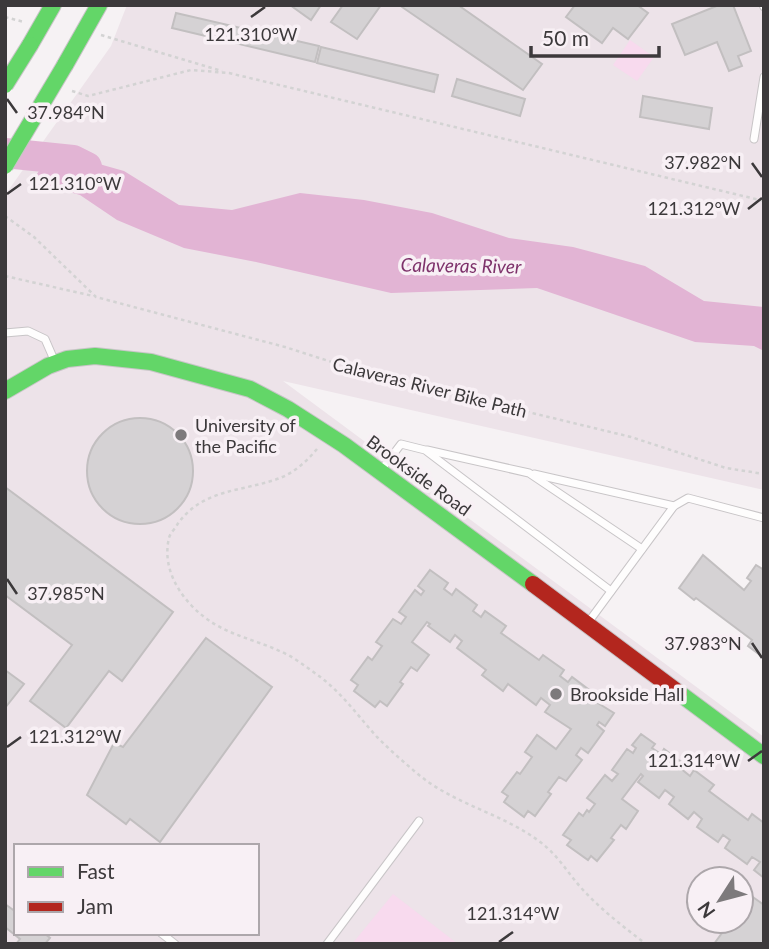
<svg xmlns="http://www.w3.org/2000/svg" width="769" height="949" viewBox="0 0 769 949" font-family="Lato,sans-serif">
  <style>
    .built { fill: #ede3e9; fill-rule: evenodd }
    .green { fill: #f8daee }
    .water { fill: #e2b4d4 }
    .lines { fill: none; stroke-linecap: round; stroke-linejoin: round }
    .river { stroke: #e2b4d4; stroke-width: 30 }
    .building { fill: #d5d2d4; stroke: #c2bfc0; stroke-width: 2 }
    .lane-casing { stroke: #c8c5c7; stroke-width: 9 }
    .fast-casing { stroke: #c8c5c7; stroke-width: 18 }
    .jam-casing { stroke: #c8c5c7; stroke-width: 18 }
    .path { stroke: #d3d3d3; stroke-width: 2.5; stroke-dasharray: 3.5 3.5; stroke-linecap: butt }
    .lane { stroke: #fefdfd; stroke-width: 7 }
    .fast { stroke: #63d668; stroke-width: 16 }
    .jam { stroke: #b3261e; stroke-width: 16 }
    .fast-bridge-casing { stroke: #c8c5c7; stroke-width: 18; stroke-linecap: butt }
    .fast-bridge { stroke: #63d668; stroke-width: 16 }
    .ticks { fill: none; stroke: #3c393b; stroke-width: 2.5 }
    .poi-dot { fill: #7d7a7c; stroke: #f8f0f5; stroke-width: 2.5 }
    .labels { text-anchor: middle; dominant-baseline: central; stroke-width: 7; stroke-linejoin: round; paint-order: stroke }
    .street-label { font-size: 18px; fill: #3c393b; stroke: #f8f0f5 }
    .poi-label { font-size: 18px; fill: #3c393b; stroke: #f8f0f5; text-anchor: start }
    .water-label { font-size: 19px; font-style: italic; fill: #7e326b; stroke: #f8f0f5 }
    .ticks-label { font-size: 18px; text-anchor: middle; fill: #3c393b; stroke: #f8f0f5; stroke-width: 7; stroke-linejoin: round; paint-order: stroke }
  </style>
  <rect width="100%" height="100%" fill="#f6f2f4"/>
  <path class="built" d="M 127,5 L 764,5 L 764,490 L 283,381 L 764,737 L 764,944 L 5,944 L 5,195 L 111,46 ZM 16,846 L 257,846 L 257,933 L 16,933 ZM 699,879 L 741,879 L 741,921 L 699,921 Z"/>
  <g class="green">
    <polygon points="630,40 654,57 637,81 613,65"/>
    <polygon points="393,894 458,944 352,944"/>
  </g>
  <polygon class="water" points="53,151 124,171 179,205 232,210 300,193 364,200 432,213 509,238 573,247 645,266 704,301 764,307 764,351 754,346 695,342 537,288 391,293 256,262 184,248 117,220 80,195 32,181"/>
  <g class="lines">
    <polyline class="river" points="5,153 73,160 87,167"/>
  </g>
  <g class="building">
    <polygon points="290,5 321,5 311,20"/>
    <polygon points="343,5 381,5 357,39 331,22"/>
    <polygon points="403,5 458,5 542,64 523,90 402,7"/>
    <polygon points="575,5 637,5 648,13 628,39 613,28 602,43 566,17"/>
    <polygon points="719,5 733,5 751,51 738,56 742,66 729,71 717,42 685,55 672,24"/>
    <polygon points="176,13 319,46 315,62 172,28"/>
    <polygon points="321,47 438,75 434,92 317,63"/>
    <polygon points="457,79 525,99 520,116 452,96"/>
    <polygon points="643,96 712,108 709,129 640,117"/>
    <circle cx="140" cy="471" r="53"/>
    <polygon points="5,487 173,612 122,681 109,671 66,728 30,701 72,645 5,595"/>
    <polygon points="703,555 744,590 751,581 747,578 756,565 764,570 764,658 748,646 752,640 696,598 694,600 679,588"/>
    <polygon points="430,570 448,583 444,589 452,595 456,589 477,605 473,611 481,617 485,611 506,626 501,633 539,660 543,655 564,670 560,676 568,682 572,677 592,692 588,697 614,713 605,726 599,722 597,725 604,731 588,753 581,748 576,755 582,760 566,781 559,777 548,792 551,794 535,816 528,811 524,817 504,802 508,796 502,792 517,772 520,774 532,757 525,752 537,735 556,749 571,729 545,712 550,705 541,698 536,705 508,684 503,691 482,675 486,670 457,648 462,641 455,635 450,642 428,626 430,624 427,622 412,642 429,655 417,671 411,667 400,682 403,684 387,706 380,701 375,707 354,691 358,685 351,680 368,657 372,660 382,646 376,642 393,619 401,624 406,617 399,612 415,590 421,595 424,591 418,586"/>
    <polygon points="206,638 272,687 160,842 130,819 126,824 87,795 114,743 123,747"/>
    <polygon points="5,670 24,684 5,708"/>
    <polygon points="641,734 655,744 652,748 661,754 664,749 684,764 680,768 690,776 694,770 714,785 709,791 748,820 752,814 764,823 764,878 754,870 760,862 752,857 747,864 725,848 730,840 723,835 718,842 697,827 702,819 694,812 688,819 669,804 674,797 665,790 659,798 638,782 643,776 641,774 622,799 638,811 626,829 621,825 611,838 614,840 597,861 591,856 588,860 567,845 571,840 563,835 579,813 583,816 587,810 589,812 595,804 587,798 605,775 612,781 618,774 612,770 627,749 633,753 636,748 632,745"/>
    <polygon points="750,895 764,905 763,944 714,944 730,922 734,925 737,921 741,921 741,908"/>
    <polygon points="5,904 16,912 16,933 44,933 50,938 45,944 16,944 20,939 5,927"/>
  </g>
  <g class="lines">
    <defs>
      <g id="lane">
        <polyline points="763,5 764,7"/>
        <polyline points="754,139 764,77"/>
        <polyline points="5,333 28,331 45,339 55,362"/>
        <polyline points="427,450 529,473 642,549"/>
        <polyline points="382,469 401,444 425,450 611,591"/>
        <polyline points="534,474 674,506"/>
        <polyline points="587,624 674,506 688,498 764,518"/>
        <polyline points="161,933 175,944"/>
        <polyline points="327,944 419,821"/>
      </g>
      <g id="fast">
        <polyline points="30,45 53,5"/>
        <polyline points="65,65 99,5"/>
        <polyline points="5,391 48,366 67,359 95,356 151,362 250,389 288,409 344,445 533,584"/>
        <polyline points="679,693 764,756"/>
      </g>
      <polyline id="jam" points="533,584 679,693"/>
    </defs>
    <use href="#lane" class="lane-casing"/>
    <use href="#fast" class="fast-casing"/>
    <use href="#jam" class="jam-casing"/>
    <g class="path">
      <polyline points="5,17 24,22"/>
      <polyline points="101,35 222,71"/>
      <polyline points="72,91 88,96 191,70 229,73 764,201"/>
      <polyline points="5,216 34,237 96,297 285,347 363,372 631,437 726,468 764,474"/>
      <polyline points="5,276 93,296"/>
      <path d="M 317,449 C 307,461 295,472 280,478 C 243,492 202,488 177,525 C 175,529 170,533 169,538 C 163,563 174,587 191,605 C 220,636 253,637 288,655 C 299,661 309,669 319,676 C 342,693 358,716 377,737 C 388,748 400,759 412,769 C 451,805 505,813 544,845 C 561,859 571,878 586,893 C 604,912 625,928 646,944"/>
    </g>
    <use href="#lane" class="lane"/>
    <use href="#fast" class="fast"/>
    <use href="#jam" class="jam"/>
    <defs>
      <g id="fast-bridge">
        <polyline points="5,85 30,45"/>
        <polyline points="5,166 65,65"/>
      </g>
    </defs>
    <use href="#fast-bridge" class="fast-bridge-casing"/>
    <use href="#fast-bridge" class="fast-bridge"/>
  </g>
  <path class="ticks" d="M 251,17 L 265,7M 7,99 L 17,113M 752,163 L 762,177M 7,194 L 21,184M 748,209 L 762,198M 7,579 L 17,594M 752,643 L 762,658M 7,747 L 21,737M 748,761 L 762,751M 499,942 L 513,932"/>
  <g class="poi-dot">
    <circle cx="181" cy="435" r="7"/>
    <circle cx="556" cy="694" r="7"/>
  </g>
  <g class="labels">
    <g class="street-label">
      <text transform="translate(430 387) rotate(14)">Calaveras River Bike Path</text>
      <text transform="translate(419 475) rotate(36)">Brookside Road</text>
    </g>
    <g class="poi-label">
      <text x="195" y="425">University of<tspan x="195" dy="21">the Pacific</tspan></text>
      <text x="570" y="694">Brookside Hall</text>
    </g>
    <g class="water-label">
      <text transform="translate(461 265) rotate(1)">Calaveras River</text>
    </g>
  </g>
  <g class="ticks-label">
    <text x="251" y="41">121.310°W</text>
    <text x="66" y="119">37.984°N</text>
    <text x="703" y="169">37.982°N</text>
    <text x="75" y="190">121.310°W</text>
    <text x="694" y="215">121.312°W</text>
    <text x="66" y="600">37.985°N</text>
    <text x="703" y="650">37.983°N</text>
    <text x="75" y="743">121.312°W</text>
    <text x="694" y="767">121.314°W</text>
    <text x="513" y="920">121.314°W</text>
  </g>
  <rect width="769" height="949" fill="none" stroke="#3c393b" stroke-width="14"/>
  <rect x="14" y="844" width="245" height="91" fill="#f8f0f5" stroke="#ada7ab" stroke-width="2"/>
  <rect x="28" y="867" width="35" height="10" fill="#63d668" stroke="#ada7ab" stroke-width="2"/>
  <text x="77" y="879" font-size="21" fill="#3c393b">Fast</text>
  <rect x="28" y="902" width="35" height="10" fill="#b3261e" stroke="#ada7ab" stroke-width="2"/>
  <text x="77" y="914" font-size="21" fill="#3c393b">Jam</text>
  <g transform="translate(720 900) rotate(234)"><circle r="33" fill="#f8f0f5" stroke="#ada7ab" stroke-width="2"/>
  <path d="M0-5L12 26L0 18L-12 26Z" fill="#7d7a7c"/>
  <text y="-10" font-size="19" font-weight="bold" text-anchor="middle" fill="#3c393b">N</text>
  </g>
  <path d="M531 46v10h128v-10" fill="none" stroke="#3c393b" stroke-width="3.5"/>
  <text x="542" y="46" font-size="21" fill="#3c393b" stroke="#f8f0f5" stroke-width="5" paint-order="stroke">50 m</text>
</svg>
